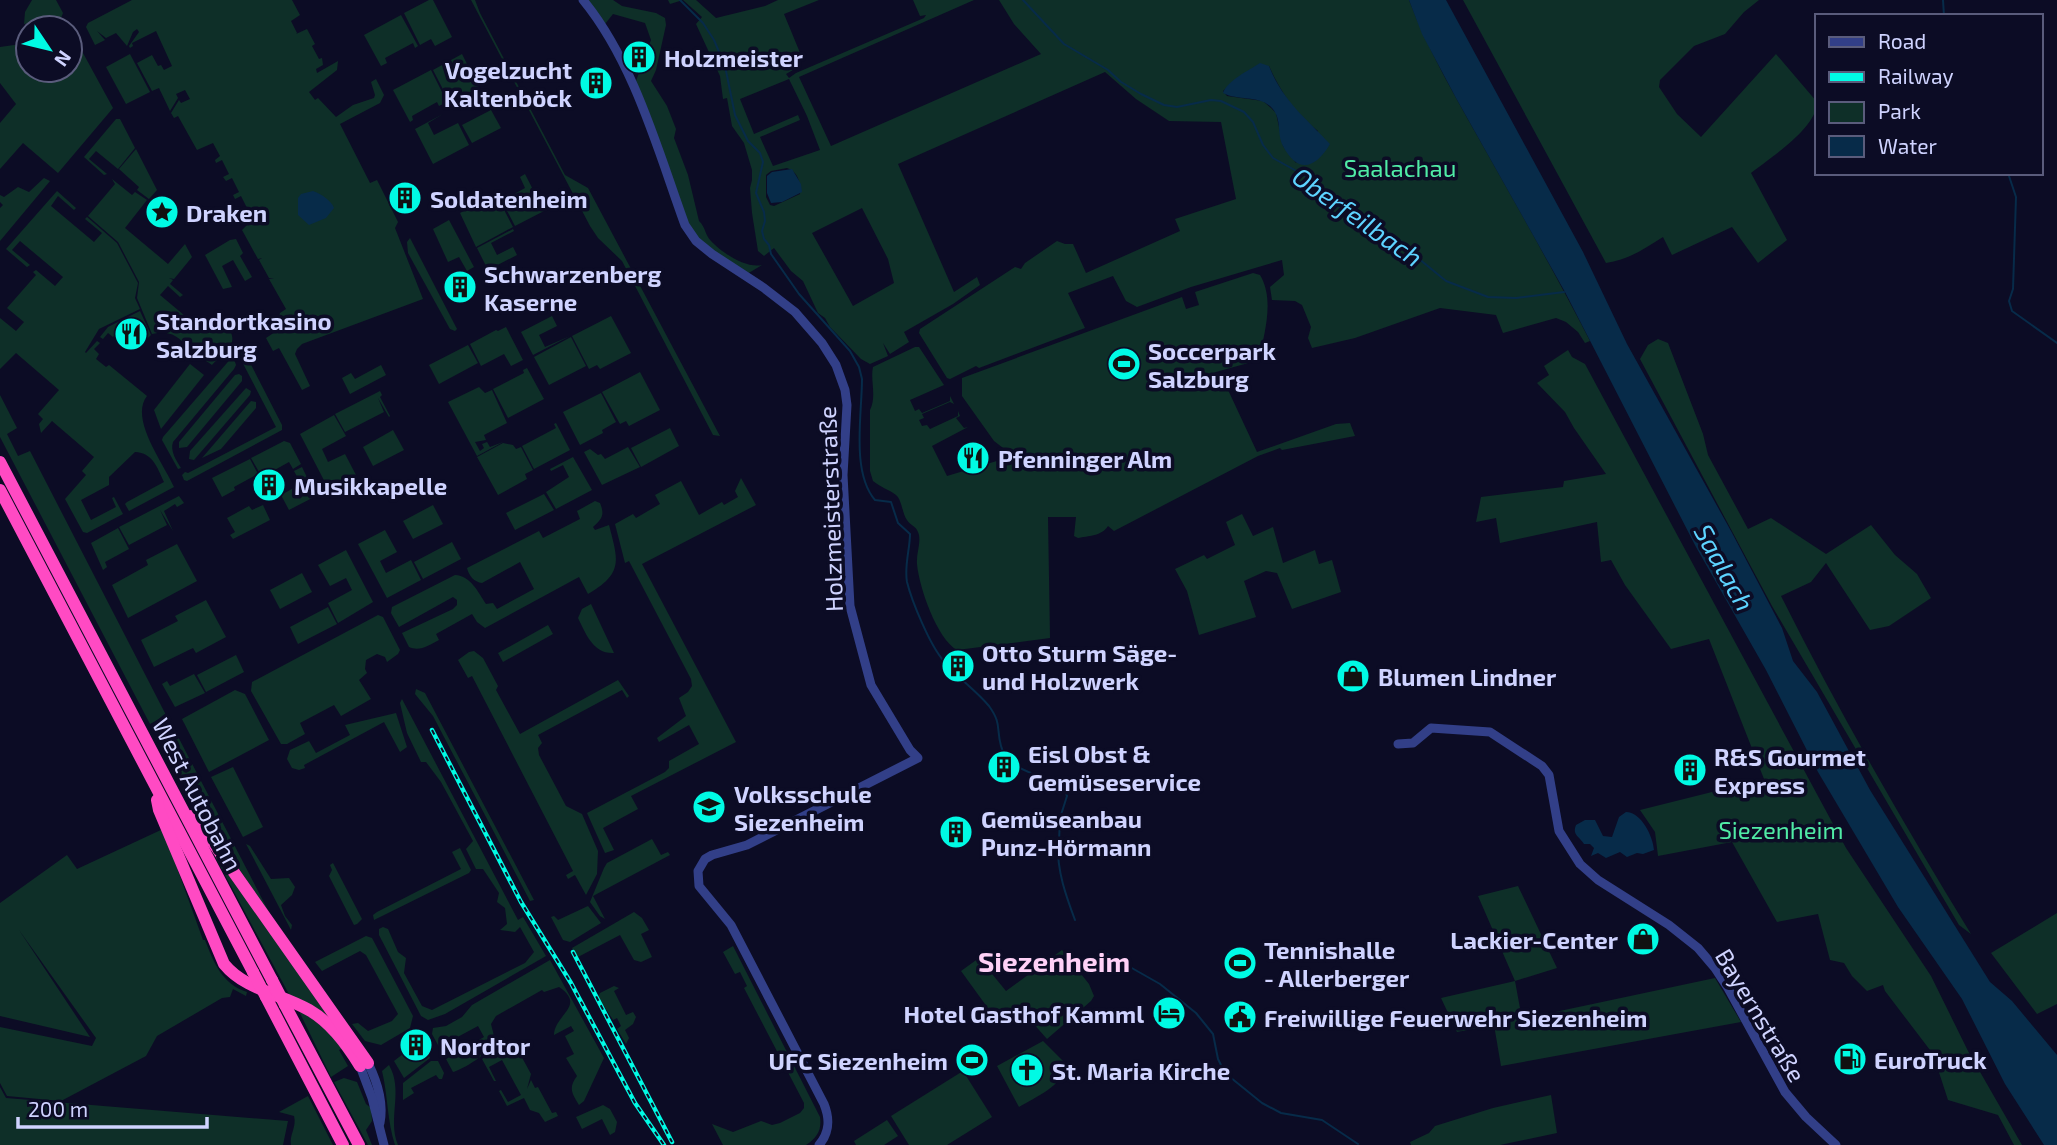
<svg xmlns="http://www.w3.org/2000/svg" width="2057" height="1145" viewBox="0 0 2057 1145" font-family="'Exo 2',sans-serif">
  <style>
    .green { fill: #0e2f28; fill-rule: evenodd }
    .water { fill: #072b49 }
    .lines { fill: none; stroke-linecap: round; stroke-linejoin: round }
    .stream { stroke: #072b49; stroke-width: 2 }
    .minor { stroke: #323f88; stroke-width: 9 }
    .highway { stroke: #ff4ac3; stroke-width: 12 }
    .rail-casing { stroke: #00fae4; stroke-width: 4.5 }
    .rail { stroke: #0c0c25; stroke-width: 2; stroke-dasharray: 5; stroke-linecap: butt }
    .highway-bridge { stroke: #ff4ac3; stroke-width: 12 }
    .labels { text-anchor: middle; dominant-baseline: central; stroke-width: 7; stroke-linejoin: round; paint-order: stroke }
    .poi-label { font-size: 24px; font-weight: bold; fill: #cfd3ff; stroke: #0c0c25; text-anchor: start }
    .park-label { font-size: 24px; fill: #50eba6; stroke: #0c0c25 }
    .street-label { font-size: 24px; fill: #cfd3ff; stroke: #0c0c25 }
    .water-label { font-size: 26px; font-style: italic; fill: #5dd3ff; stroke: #0c0c25 }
    .quarter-label { font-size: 28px; font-weight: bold; fill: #ffd1f7; stroke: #0c0c25 }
  </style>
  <rect width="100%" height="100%" fill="#0c0c25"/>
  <g class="green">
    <polygon points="32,0 56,0 63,13 61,18 24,24 25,12"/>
    <polygon points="132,0 292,0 300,15 291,21 297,33 296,34 307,29 315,44 312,46 319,59 322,58 323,65 316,69 317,73 338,61 337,70 309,92 315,100 318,98 336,117 353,105 374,98 375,95 371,82 376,79 384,95 380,103 340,124 370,183 377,180 398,222 395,228 423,299 302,344 297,349 295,354 310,386 302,390 279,348 273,351 266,338 275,332 280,313 286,309 269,279 274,278 269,278 259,260 262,258 258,259 242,230 248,224 242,213 248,210 241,196 235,199 233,195 239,192 232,178 226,181 223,177 229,174 222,160 216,163 215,160 220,156 213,143 197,150 178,116 174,118 171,113 179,100 181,103 190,99 185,90 176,94 178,98 170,111 159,88 152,91 137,63 152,55 158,66 161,65 164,70 172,66 156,31 132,43 133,46 130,48 129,46 139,32 137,29 133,32 127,46 116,33 106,38 97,31 105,40 95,45 86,27 88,23"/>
    <polygon points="429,0 433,0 452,37 435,46 431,39 420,45 404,13"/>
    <polygon points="471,0 475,0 480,13 565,175 588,188 720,436 713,435 622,261 598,238 590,226"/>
    <path d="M 588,0 L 613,0 L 622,6 L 656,13 L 665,18 L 666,25 L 656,70 L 651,81 L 667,106 L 676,129 L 674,138 L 688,175 L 699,221 C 706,228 705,235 711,241 C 721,252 746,269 762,265 L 747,274 L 708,249 L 689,230 L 636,81 L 651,40 L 645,23 L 613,14 L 605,24 Z"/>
    <path d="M 668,0 L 696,0 L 716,18 L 765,6 L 778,0 L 819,0 L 784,14 L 803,60 L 797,62 L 798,67 L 786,74 L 789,78 L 796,73 L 924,18 L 926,15 L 920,16 L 913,0 L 974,0 L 799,77 L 831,146 L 1041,54 L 1014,24 L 999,0 L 1409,0 C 1429,53 1459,103 1487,153 C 1522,215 1557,277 1590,341 L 1585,343 L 1578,332 L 1566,322 L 1556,318 L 1503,333 L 1496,315 L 1440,308 L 1355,338 L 1312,348 L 1308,338 L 1311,327 L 1302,305 L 1295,301 L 1272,300 L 1270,287 L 1284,275 L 1282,260 L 1191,287 L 1137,307 L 1126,301 L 1113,276 L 1068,293 L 1085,328 L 979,368 L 976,366 L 950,379 L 947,378 L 919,333 L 920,329 L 1015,267 L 1021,269 L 1025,263 L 1057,241 L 1065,244 L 1073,244 L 1086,273 L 1180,231 L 1175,219 L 1236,199 L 1221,122 L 1169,121 L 1136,99 L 1105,72 L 898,164 L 954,292 L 977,277 L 980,285 L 953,304 L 904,332 L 909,342 L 890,354 L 883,343 L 888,356 L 870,364 L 861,359 L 830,327 L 825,318 L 818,313 L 803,281 L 791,271 L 774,248 L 764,256 L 758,251 L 752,213 L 750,188 L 752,180 L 752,170 L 744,143 L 732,126 L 727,98 L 723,99 L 720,76 L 696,24 L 702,17 L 683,0 L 670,4 ZM 1269,66 C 1280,91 1296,115 1318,131 L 1296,163 L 1283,146 L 1276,113 L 1271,108 L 1263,101 L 1227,96 L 1223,91 L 1234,81 ZM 789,79 L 807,116 L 820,150 L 773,166 L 760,137 L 800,120 L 798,115 L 754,134 L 740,99 ZM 787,168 C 798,172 801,182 800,194 L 774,206 L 770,205 L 766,197 L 766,175 L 771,171 ZM 862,208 L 888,259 L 894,283 L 853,306 L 812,233 Z"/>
    <path d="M 1463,0 L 1759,0 L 1744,12 L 1725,34 L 1694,46 L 1660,80 L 1659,87 L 1677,114 L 1701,137 L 1776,54 L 1817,102 C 1817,128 1770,158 1751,173 L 1787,240 L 1758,263 L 1732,227 L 1672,255 L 1663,237 C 1644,249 1628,260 1606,263 Z"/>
    <polygon points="401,15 418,46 415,48 413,43 385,58 387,63 381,66 364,35"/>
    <polygon points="71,31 113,108 58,173 23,143 0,169 0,123 16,104 0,83 0,47 21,44 22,47 22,44 28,40 28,70 70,70"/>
    <polygon points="130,54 150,92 126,104 106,67"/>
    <polygon points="462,54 481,92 459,104 455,98 449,101 433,70"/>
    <polygon points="431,70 447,102 439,106 437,102 412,116 413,120 410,122 393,90"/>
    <polygon points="491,110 501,128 472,143 462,125"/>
    <polygon points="443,114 428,123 434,135 458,123 469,145 433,164 415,129"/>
    <polygon points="116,119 120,119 135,148 118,169 96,151 89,159 107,174 104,175 84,157"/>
    <polygon points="136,149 157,190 149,199 137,190 139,187 119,169"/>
    <polygon points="525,174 544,211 515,226 502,201 525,188 520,177"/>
    <polygon points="44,178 50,181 0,241 0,208 3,205 0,202 0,195 4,197 18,187 29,192"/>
    <path d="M 112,179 L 132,195 L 135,192 L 147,200 L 125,228 L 168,264 L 185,244 L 192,257 L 174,279 L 169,278 L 173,280 L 170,284 L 183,295 L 180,297 L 168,286 L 160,295 L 203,331 L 218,312 L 221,311 C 237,344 238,339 212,365 C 204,359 194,354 188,347 C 177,335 169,330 152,334 L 137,298 L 139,282 L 118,242 L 88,216 L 115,184 Z"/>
    <path d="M 57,191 L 76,208 L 74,210 L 58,196 L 51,206 L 94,242 L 102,233 L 85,219 L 87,217 L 117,243 L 138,283 L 135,298 L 140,309 L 99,329 L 85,352 L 86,353 L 97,341 L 100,343 L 94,349 L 99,354 L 96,359 L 106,367 L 109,365 L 147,396 C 129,419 164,464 174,487 L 129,511 L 125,504 L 127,502 L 164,482 C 157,467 153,453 135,452 L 109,477 L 109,485 L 81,500 L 91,520 L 116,507 L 112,498 L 114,497 L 123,514 L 87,533 L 83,532 L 65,499 L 86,475 L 82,471 L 94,457 L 52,421 L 41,433 L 39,424 L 43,419 L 38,414 L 59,390 L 16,353 L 0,369 L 0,318 L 16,331 L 24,322 L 7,308 L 36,275 L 33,272 L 36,270 L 55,286 L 63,277 L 20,241 L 12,250 L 30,265 L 27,267 L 6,249 Z"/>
    <polygon points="488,199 492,206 500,202 513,227 476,247 460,213"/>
    <polygon points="449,220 474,267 467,271 459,257 448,262 433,229"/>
    <polygon points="513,229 514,231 491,243 497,255 513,247 517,255 488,270 477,248"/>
    <polygon points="410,238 457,329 455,331 450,329 408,253 407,242"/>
    <polygon points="236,239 243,253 240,256 252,277 245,281 233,260 222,266 232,287 223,289 205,255 230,240"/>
    <path d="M 1253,273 L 1260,275 C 1275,300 1264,334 1259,360 L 1216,372 L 1204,379 L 1222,377 L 1257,452 L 1336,424 L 1350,423 L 1355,436 L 1282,450 L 1280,448 L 1258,456 L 1114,531 L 1108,526 C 1102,536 1088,536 1078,538 L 1074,536 L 1076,517 L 1048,517 L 1050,638 L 957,650 C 937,639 919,587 917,564 C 916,553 922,541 918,532 C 916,526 910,525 907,520 C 902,513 902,500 896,495 C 890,490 880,487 873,481 L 870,471 L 870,410 C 877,396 870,380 873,367 L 915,347 L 919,347 L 944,385 L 910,400 L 915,411 L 919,409 L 922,413 L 950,401 L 950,396 L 954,404 L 950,402 L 922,414 L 924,418 L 919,420 L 922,426 L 927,425 L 930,429 L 958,416 L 958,411 L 960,416 L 956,418 L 964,428 L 968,427 L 932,446 L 947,476 L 1000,460 L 1005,462 L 1009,458 L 1006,455 L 1007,451 L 994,441 L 962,396 L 962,378 L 1182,297 L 1186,309 L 1199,305 L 1195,292 Z"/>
    <polygon points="140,311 151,335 138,347 136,344 145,333 128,320 113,337 108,333 103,339 100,337 108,327"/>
    <polygon points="552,316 557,326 539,335 545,347 570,336 533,355 521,332"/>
    <polygon points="611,316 631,353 600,369 597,365 589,369 572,336"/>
    <polygon points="506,327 523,360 511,366 504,354 481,366 470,344 496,330 498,331"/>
    <polygon points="571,337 586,366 549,385 534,357"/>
    <path d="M 1658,339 L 1668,343 L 1703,434 L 1708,455 L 1748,529 L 1771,518 L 1826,554 L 1871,525 L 1895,555 L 1917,574 L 1931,598 L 1889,626 L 1870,630 L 1826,563 L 1811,582 L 1781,596 C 1839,712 1903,823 1971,934 L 1959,925 L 1772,606 L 1640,359 L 1648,345 Z"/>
    <polygon points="468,345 478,363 439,384 429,365"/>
    <polygon points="240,348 244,351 282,425 282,430 187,481 184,480 182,475 185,472 188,473 276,427 237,352"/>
    <polygon points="1568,350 1572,357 1585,364 1846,848 1931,976 1968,1051 2022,1145 2014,1145 1998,1115 1948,1100 1933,1054 1885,991 1883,985 1867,991 1852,976 1844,963 1830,960 1818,914 1777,922 1732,842 1658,856 1655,832 1640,810 1764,779 1709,639 1671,649 1625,585 1611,560 1601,562 1597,522 1500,543 1496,518 1476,522 1481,497 1563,487 1564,481 1606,474 1574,428 1565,412 1537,383 1549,375 1544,366"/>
    <path d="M 233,356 L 236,365 L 234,369 L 173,442 C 170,451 176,460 181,468 L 178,469 L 162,440 L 163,437 Z"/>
    <polygon points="190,364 204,375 161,429 154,410"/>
    <polygon points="381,365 386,375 350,394 342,378 351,373 355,379"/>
    <polygon points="527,368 544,399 508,418 493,389 524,373 523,370"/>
    <polygon points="640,372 660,410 629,426 626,421 620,424 602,392"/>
    <polygon points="239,374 242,376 242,381 187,447 179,448 179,442 235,375"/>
    <polygon points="479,387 485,393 492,390 507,423 484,435 486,440 475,442 480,451 484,448 482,444 487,442 490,447 503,442 477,456 448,402"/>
    <polygon points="246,388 251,391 250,395 194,460 189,459 190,451"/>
    <polygon points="380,391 382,395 380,397 390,416 389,417 378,398 384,412 345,432 335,414"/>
    <polygon points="601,393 616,422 602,430 603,433 580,445 563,412"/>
    <polygon points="0,395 17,428 7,434 18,456 30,451 166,715 150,724 0,437"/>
    <polygon points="251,401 256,402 256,408 221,449 202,458"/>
    <polygon points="334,415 346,436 322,449 328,462 345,454 356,475 329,490 300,434"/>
    <polygon points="556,423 570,450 534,469 522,446 556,428 554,424"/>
    <polygon points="670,428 679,446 641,467 631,448"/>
    <polygon points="393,430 404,450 373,466 363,447"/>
    <polygon points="284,441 290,443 301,464 293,469 289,462 262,477 251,458"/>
    <polygon points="503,443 513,445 516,449 521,447 533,470 525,474 527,479 498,495 477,457"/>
    <polygon points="628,447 640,467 602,485 584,452 590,449 598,455 601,454 605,459"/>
    <polygon points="573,457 592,490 556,509 546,492 569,477 563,465 551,471 550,469"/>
    <polygon points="250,459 258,474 234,487 235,490 222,497 212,478"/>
    <polygon points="302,467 316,496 289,510 281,495 301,484 294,471"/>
    <polygon points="741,478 756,505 642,564 736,742 631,796 638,809 603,828 614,850 605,853 587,813 665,772 669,768 669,761 699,744 689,725 659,742 657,738 686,716 679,698 688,692 692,686 691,679 629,561 625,563 615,524 633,514 636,518 660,504 655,495 681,481 699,515 722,502 724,505 738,497 735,491"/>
    <polygon points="544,494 554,510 515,530 506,513"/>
    <polygon points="179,496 184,503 177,507 175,504 164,511 173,531 160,510 167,525 129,545 119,527"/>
    <path d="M 595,501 L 600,503 C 605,515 602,519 593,527 L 595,530 L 609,525 C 618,560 624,573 588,594 L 579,577 L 485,628 L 477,622 L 472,614 L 436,634 L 439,640 C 429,645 420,652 409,647 L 402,633 L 453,609 L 457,605 L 457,600 L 453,597 L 399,627 L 391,613 L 392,607 L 455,575 C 471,576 478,592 486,604 L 493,603 L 497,609 L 534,589 L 520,562 L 482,583 C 474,582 469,576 467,568 L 539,531 L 543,538 L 580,519 L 577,511 Z"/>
    <polygon points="263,505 270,520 233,539 230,535 235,532 227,518 249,506 252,510"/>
    <polygon points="433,505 443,524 413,539 403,521"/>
    <polygon points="1242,514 1253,536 1273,527 1283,563 1315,550 1319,564 1332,560 1341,592 1292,609 1277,573 1266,571 1244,581 1256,617 1199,635 1187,591 1175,569 1204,555 1207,559 1235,545 1226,522"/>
    <polygon points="118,528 129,549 105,562 107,567 103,570 91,543"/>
    <polygon points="385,530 397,552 380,561 386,573 411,560 421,580 387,598 358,544"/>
    <polygon points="452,542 461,559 423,579 414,562"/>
    <polygon points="177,544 197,581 128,618 112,585 148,565 146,560"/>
    <polygon points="346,550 373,602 338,623 328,603 352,590 346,578 330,586 318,565"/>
    <polygon points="302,573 312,592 280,609 270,590"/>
    <polygon points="206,600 226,637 196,653 193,648 154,667 141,640 178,621 175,616"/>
    <path d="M 591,604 L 614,653 C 593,654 586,634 578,618 L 582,609 Z"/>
    <polygon points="328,607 337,624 298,644 290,627"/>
    <polygon points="378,615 383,617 400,650 398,654 387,662 385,657 377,654 366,660 365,669 367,673 359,680 371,699 341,716 334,705 300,723 305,734 287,744 281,744 251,691 252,682"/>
    <polygon points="548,625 553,634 503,662 498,653"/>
    <polygon points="474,651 483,658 498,686 496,690 520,734 618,680 629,696 627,698 622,690 538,735 542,743 538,748 539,755 566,806 582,814 598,851 597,874 586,895 575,875 568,879 566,875 573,871 472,676 468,678 458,660 469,652"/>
    <polygon points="236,655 244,672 206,692 197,675"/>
    <polygon points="194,674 205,693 175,707 162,684 167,681 170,686"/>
    <polygon points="416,689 425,693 534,900 530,901 433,716 415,694"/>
    <polygon points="235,690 245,694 269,740 209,772 182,719"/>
    <polygon points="402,699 518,920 523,917 546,956 445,1014 428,1020 421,1016 379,935 379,929 383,927 388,929 398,952 406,958 404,973 422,1006 432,1010 525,963 534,952 520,927 515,932 500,930 507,924 505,908 497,902 499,893 483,869 476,869 466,849 473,841 441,782 426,762 421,762 407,733 400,703"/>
    <polygon points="396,713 407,747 400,752 384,722 304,765 305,768 299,770 292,768 287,759 290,750 309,741 316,753 350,735 345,725"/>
    <polygon points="172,725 272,918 190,795 156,731"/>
    <polygon points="233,767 263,827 243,837 211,777"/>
    <path d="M 163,829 L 203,940 L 205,940 C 214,963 222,984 247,992 L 246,996 L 233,989 L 230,997 L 222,998 L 157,1036 L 146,1056 L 61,1101 L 7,1096 L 0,1083 L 0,1027 L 92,1046 L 96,1038 L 19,930 L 90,1037 L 0,1016 L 0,903 L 67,855 L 77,869 Z"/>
    <polygon points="652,839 661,855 668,852 670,855 593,896 605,919 600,916 590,902 604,868 607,863"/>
    <polygon points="246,844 250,846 271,879 289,878 295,887 292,895 281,905 285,916 292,925 291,930"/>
    <polygon points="460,848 471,870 469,873 374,920 373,915 377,912 461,869 452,852"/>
    <polygon points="211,849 358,1053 291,998"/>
    <polygon points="333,863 362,919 357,924 354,925 329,876 332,870 330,865"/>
    <polygon points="1518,886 1557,968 1515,981 1522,1019 1715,978 1741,1022 1501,1066 1494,1025 1457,1032 1441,998 1515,981 1478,896"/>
    <polygon points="588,906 601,923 570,942 563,940 551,917 554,916 558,920"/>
    <polygon points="634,912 642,918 649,930 641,934 652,957 641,962 634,960 620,935 578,957 572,948"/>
    <polygon points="2057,913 2057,1004 2037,1014 1991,953"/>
    <polygon points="366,936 372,938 413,1016 410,1028 381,1045 365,1041 352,1024 358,1023 368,1031 392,1021 398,1014 366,955 360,951 322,971 315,962"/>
    <path d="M 733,946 L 820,1117 C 822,1130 817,1138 806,1145 L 723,1145 L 712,1124 L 733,1132 L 761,1121 L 772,1125 L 780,1123 L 800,1113 L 804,1108 L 804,1103 L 744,988 L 747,986 L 740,972 L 735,974 L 723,952 Z"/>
    <polygon points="1062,950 1089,984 1094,996 1091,1001 1047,1039 1024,1013 1007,1026 994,1008 990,1011 961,971 979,958 1006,991"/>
    <path d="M 550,960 L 604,1058 L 584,1101 L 579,1105 C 572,1093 568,1088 577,1076 L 566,1058 L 574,1054 L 565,1036 L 574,1031 L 571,1026 L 554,1035 C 554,1015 587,1006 559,987 L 544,992 L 542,990 L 496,1016 L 491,1024 C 492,1029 495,1037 494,1041 C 492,1052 462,1070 453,1072 L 446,1059 L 484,1037 L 478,1026 L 439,1047 L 432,1034 L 433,1028 L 446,1026 L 462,1017 L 472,1005 Z"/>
    <polygon points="614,986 619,988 614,991 626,1015 633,1012 636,1017 633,1024 625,1030 629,1038 626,1044 617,1029 621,1026 617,1018 613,1020 598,997 600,993"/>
    <polygon points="297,1007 333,1035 352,1064 341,1049 339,1050 348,1066 331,1077"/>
    <polygon points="515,1041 520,1043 524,1049 519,1052 531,1074 527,1089 531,1080 535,1088 538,1087 552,1113 556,1112 558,1116 545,1122 539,1113 530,1110 524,1098 507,1106 499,1091 501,1090 508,1102 521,1095 502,1060 489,1067 496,1081 494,1081 482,1059 505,1043"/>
    <path d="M 1043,1041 L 1067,1065 C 1064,1085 1034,1098 1019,1107 L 997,1066 Z"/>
    <polygon points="424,1045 430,1058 404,1078 394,1061 412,1047 414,1050"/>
    <polygon points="431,1061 438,1061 444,1073 442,1079 439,1079 436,1075 411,1088 414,1093 403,1100 403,1083"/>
    <path d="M 389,1065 C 404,1091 387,1118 398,1145 L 395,1145 C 387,1121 388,1096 382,1071 Z"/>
    <polygon points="963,1071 992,1117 947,1145 909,1145 891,1116"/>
    <polygon points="344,1078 357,1082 366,1104 371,1108 372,1121 366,1130 372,1145 368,1145 334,1082"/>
    <polygon points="0,1087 6,1098 288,1121 283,1145 0,1145"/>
    <polygon points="1551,1095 1557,1133 1500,1145 1411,1145 1410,1142 1429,1133 1435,1126 1493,1108"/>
    <path d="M 308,1096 L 333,1145 L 291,1145 C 289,1135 297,1127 294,1116 L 279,1112 Z"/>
    <polygon points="603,1105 610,1109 617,1122 615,1132 610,1135 602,1119 582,1129 576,1117"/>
    <polygon points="887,1120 898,1136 884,1145 856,1145 854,1141"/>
  </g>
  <g class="water">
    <polygon points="1409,0 1446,0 1583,252 1627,344 1731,531 1782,628 1793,661 1817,692 1870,790 1990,982 2012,1001 2057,1055 2057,1145 2044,1145 2005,1084 1962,999 1898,907 1818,772 1766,670 1696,547 1565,292 1456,98 1422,34"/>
    <path d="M 1260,63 L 1269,66 C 1283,101 1305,117 1330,144 C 1316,168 1298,175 1283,146 C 1276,132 1283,118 1270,106 C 1257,95 1238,101 1223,93 C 1228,80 1248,71 1260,63 Z"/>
    <polygon points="792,169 801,184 802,192 782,202 771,203 767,193 767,176 772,172"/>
    <path d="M 313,191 C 321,194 331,200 334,208 L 326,218 L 309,225 L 298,215 L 298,198 L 301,194 Z"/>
    <path d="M 1626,812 C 1641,812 1653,836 1654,850 L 1643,854 L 1637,853 L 1627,857 L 1620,852 L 1606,858 L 1598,853 L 1591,856 L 1594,848 L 1590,844 L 1584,844 C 1579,836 1572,835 1576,825 L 1585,820 L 1595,820 L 1603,836 L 1612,837 L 1619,817 Z"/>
  </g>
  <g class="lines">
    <g class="stream">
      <path d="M 680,0 L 703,23 L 714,40 L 725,66 L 735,115 L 748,141 L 760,153 L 763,162 L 756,193 L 764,212 L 765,221 L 762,231 L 764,239 L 769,245 L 771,254 L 799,294 L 850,351 L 859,367 L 862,379 C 862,414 851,472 875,500 L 891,502 L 898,523 L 910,534 C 910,549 904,566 907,582 C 912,602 930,645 943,660 C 956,677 975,689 989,706 C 1002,724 996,728 1001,746 C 1007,771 1042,775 1062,785 L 1067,796 L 1060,818 L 1059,841"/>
      <polyline points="1023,0 1064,44 1108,70 1121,82 1141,94 1164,105 1177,107 1211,100 1221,101 1244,112 1253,122 1263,145 1273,158 1309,178 1316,189 1336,205 1364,217 1408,246 1413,254 1446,281 1488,297 1516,298 1564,292"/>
      <polyline points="1943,0 1944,16"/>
      <polyline points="2008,173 2016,197 2013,289 2009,301 2012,311 2057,343"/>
      <path d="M 1058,845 C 1057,871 1066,896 1075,920"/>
      <polyline points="1107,954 1160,984 1196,1013 1213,1034 1218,1059 1225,1073 1262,1103 1281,1113 1322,1120 1358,1144"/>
    </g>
    <g class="minor">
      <path d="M 583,0 C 634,62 658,151 685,225 L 696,241 L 712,254 L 764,288 L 795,312 L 822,343 L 836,365 L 845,390 L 847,405 L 843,475 L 850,606 L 871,685 L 910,750 L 918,758 L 747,845 L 712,855 L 705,859 L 698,871 L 699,886 L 731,925 L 824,1104 C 830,1119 830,1132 819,1145"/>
      <polyline points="1398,744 1413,743 1431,728 1490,732 1542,766 1549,775 1559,831 1580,864 1598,880 1669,925 1698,948 1715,968 1728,988 1785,1092 1806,1117 1836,1145"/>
      <path d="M 368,1063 C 377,1081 384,1102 380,1123"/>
      <polyline points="360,1066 372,1098 384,1145"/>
    </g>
    <g class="highway">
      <polyline points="0,462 272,980"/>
      <polyline points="0,490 253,972"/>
      <path d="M 157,800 L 159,810 L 224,964 C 245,990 282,994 309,1010 C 330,1022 348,1046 360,1066"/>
      <polyline points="191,816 202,827 368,1063"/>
      <polyline points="266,997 343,1145"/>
      <polyline points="285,1005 359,1145"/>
    </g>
    <defs>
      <g id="rail">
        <polyline points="432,730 521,902 571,983 635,1103 664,1145"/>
        <polyline points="573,952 672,1142"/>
      </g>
    </defs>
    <use href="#rail" class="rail-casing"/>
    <use href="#rail" class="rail"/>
    <g class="highway-bridge">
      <polyline points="253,972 266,997"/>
      <polyline points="272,980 285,1005"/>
    </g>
  </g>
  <defs>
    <symbol id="building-disc" viewBox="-11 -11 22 22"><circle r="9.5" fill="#00fae4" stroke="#0c0c25"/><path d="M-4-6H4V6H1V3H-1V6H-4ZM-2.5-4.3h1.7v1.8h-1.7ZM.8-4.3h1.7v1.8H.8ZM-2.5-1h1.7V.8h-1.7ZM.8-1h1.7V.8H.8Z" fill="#111"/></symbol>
    <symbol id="sight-disc" viewBox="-11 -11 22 22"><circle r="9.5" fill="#00fae4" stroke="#0c0c25"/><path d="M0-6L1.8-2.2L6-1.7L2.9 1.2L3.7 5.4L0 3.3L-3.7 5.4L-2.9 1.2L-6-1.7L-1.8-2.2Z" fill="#111"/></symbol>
    <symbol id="restaurant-disc" viewBox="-11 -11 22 22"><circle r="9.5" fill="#00fae4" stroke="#0c0c25"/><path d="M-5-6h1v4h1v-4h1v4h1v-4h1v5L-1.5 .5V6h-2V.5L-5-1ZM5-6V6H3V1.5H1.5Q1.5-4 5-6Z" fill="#111"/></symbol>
    <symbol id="stadium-disc" viewBox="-11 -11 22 22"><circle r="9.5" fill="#00fae4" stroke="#0c0c25"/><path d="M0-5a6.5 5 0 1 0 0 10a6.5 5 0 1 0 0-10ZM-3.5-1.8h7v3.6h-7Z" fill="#111"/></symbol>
    <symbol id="shop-disc" viewBox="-11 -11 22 22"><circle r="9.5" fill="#00fae4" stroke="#0c0c25"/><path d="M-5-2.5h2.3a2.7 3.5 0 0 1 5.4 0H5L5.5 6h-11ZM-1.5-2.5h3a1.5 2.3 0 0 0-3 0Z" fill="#111"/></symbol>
    <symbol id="school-disc" viewBox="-11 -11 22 22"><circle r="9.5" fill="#00fae4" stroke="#0c0c25"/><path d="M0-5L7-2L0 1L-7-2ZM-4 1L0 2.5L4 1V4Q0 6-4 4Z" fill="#111"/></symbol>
    <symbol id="hotel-disc" viewBox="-11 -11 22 22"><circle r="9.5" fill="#00fae4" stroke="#0c0c25"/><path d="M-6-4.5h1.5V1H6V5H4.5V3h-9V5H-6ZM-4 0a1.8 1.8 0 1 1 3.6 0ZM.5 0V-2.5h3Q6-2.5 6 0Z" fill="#111"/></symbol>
    <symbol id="civic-disc" viewBox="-11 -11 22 22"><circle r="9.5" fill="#00fae4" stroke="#0c0c25"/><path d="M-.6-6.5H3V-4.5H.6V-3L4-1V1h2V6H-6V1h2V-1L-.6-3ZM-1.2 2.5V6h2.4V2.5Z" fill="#111"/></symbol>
    <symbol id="fuel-disc" viewBox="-11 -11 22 22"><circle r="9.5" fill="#00fae4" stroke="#0c0c25"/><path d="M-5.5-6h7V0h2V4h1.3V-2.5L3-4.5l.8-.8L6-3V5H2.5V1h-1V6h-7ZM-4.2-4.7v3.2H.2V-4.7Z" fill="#111"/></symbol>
    <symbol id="church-disc" viewBox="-11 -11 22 22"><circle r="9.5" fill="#00fae4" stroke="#0c0c25"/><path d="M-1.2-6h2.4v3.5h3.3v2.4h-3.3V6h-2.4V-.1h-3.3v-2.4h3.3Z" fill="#111"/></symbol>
  </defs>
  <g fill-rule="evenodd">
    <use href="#building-disc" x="620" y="38" width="38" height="38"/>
    <use href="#building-disc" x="577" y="64" width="38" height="38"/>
    <use href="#building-disc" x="386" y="179" width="38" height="38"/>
    <use href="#sight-disc" x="143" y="193" width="38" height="38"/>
    <use href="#building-disc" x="441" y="268" width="38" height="38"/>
    <use href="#restaurant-disc" x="112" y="315" width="38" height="38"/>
    <use href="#stadium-disc" x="1105" y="345" width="38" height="38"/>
    <use href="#restaurant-disc" x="954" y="439" width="38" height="38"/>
    <use href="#building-disc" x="250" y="466" width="38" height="38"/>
    <use href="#building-disc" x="939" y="647" width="38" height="38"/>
    <use href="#shop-disc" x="1334" y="657" width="38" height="38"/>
    <use href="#building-disc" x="985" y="748" width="38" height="38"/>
    <use href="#building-disc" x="1671" y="751" width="38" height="38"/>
    <use href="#school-disc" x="690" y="788" width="38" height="38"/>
    <use href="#building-disc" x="937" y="813" width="38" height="38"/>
    <use href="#shop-disc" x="1624" y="920" width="38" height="38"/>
    <use href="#stadium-disc" x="1221" y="944" width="38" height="38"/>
    <use href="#hotel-disc" x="1150" y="994" width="38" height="38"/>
    <use href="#civic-disc" x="1221" y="998" width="38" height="38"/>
    <use href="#building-disc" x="397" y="1026" width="38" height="38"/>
    <use href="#fuel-disc" x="1831" y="1040" width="38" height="38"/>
    <use href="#stadium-disc" x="953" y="1041" width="38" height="38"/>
    <use href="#church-disc" x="1008" y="1051" width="38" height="38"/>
  </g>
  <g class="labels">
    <g class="poi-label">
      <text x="664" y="57">Holzmeister</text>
      <text x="572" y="69" text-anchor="end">Vogelzucht<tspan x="572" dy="28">Kaltenböck</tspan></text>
      <text x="430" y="198">Soldatenheim</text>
      <text x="186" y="212">Draken</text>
      <text x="484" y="273">Schwarzenberg<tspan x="484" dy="28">Kaserne</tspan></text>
      <text x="156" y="320">Standortkasino<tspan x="156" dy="28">Salzburg</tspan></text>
      <text x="1148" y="350">Soccerpark<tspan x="1148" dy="28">Salzburg</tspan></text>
      <text x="998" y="458">Pfenninger Alm</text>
      <text x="294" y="485">Musikkapelle</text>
      <text x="982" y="652">Otto Sturm Säge-<tspan x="982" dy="28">und Holzwerk</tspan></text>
      <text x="1378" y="676">Blumen Lindner</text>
      <text x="1028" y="753">Eisl Obst &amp;<tspan x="1028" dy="28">Gemüseservice</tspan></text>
      <text x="1714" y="756">R&amp;S Gourmet<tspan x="1714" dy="28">Express</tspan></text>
      <text x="734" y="793">Volksschule<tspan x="734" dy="28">Siezenheim</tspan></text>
      <text x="981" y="818">Gemüseanbau<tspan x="981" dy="28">Punz-Hörmann</tspan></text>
      <text x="1618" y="939" text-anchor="end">Lackier-Center</text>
      <text x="1264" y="949">Tennishalle<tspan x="1264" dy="28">- Allerberger</tspan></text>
      <text x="1144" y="1013" text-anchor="end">Hotel Gasthof Kamml</text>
      <text x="1264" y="1017">Freiwillige Feuerwehr Siezenheim</text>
      <text x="440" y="1045">Nordtor</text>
      <text x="1874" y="1059">EuroTruck</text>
      <text x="948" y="1060" text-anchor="end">UFC Siezenheim</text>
      <text x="1052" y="1070">St. Maria Kirche</text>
    </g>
    <g class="park-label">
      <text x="1400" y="167">Saalachau</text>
      <text x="1781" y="829">Siezenheim</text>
    </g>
    <g class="street-label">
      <text transform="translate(830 509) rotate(-92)">Holzmeisterstraße</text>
      <text transform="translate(198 794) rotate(63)">West Autobahn</text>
      <text transform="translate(1761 1015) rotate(59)">Bayernstraße</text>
    </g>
    <g class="water-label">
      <text transform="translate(1358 216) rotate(35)">Oberfeilbach</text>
      <text transform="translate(1725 567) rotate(61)">Saalach</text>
    </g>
    <g class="quarter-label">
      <text x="1054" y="961">Siezenheim</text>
    </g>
  </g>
  <rect x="1815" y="14" width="228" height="161" fill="#0c0c25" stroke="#5a5c7c" stroke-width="2"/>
  <rect x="1829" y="37" width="35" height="10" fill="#323f88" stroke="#5a5c7c" stroke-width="2"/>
  <text x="1878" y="49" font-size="21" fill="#cfd3ff">Road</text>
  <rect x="1829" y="72" width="35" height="10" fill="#00fae4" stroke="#5a5c7c" stroke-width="2"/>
  <text x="1878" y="84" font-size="21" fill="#cfd3ff">Railway</text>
  <rect x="1829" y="102" width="35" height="21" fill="#0e2f28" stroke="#5a5c7c" stroke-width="2"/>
  <text x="1878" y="119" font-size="21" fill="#cfd3ff">Park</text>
  <rect x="1829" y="136" width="35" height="21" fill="#072b49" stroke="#5a5c7c" stroke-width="2"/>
  <text x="1878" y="154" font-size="21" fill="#cfd3ff">Water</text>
  <g transform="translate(49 49) rotate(125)"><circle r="33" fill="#0c0c25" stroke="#5a5c7c" stroke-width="2"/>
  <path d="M0-5L12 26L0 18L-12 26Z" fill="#00fae4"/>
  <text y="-10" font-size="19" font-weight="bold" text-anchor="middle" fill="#cfd3ff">N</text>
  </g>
  <path d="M18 1117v10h189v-10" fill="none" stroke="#cfd3ff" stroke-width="3.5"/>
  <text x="28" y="1117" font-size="21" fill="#cfd3ff" stroke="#0c0c25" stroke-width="5" paint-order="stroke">200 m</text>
</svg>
